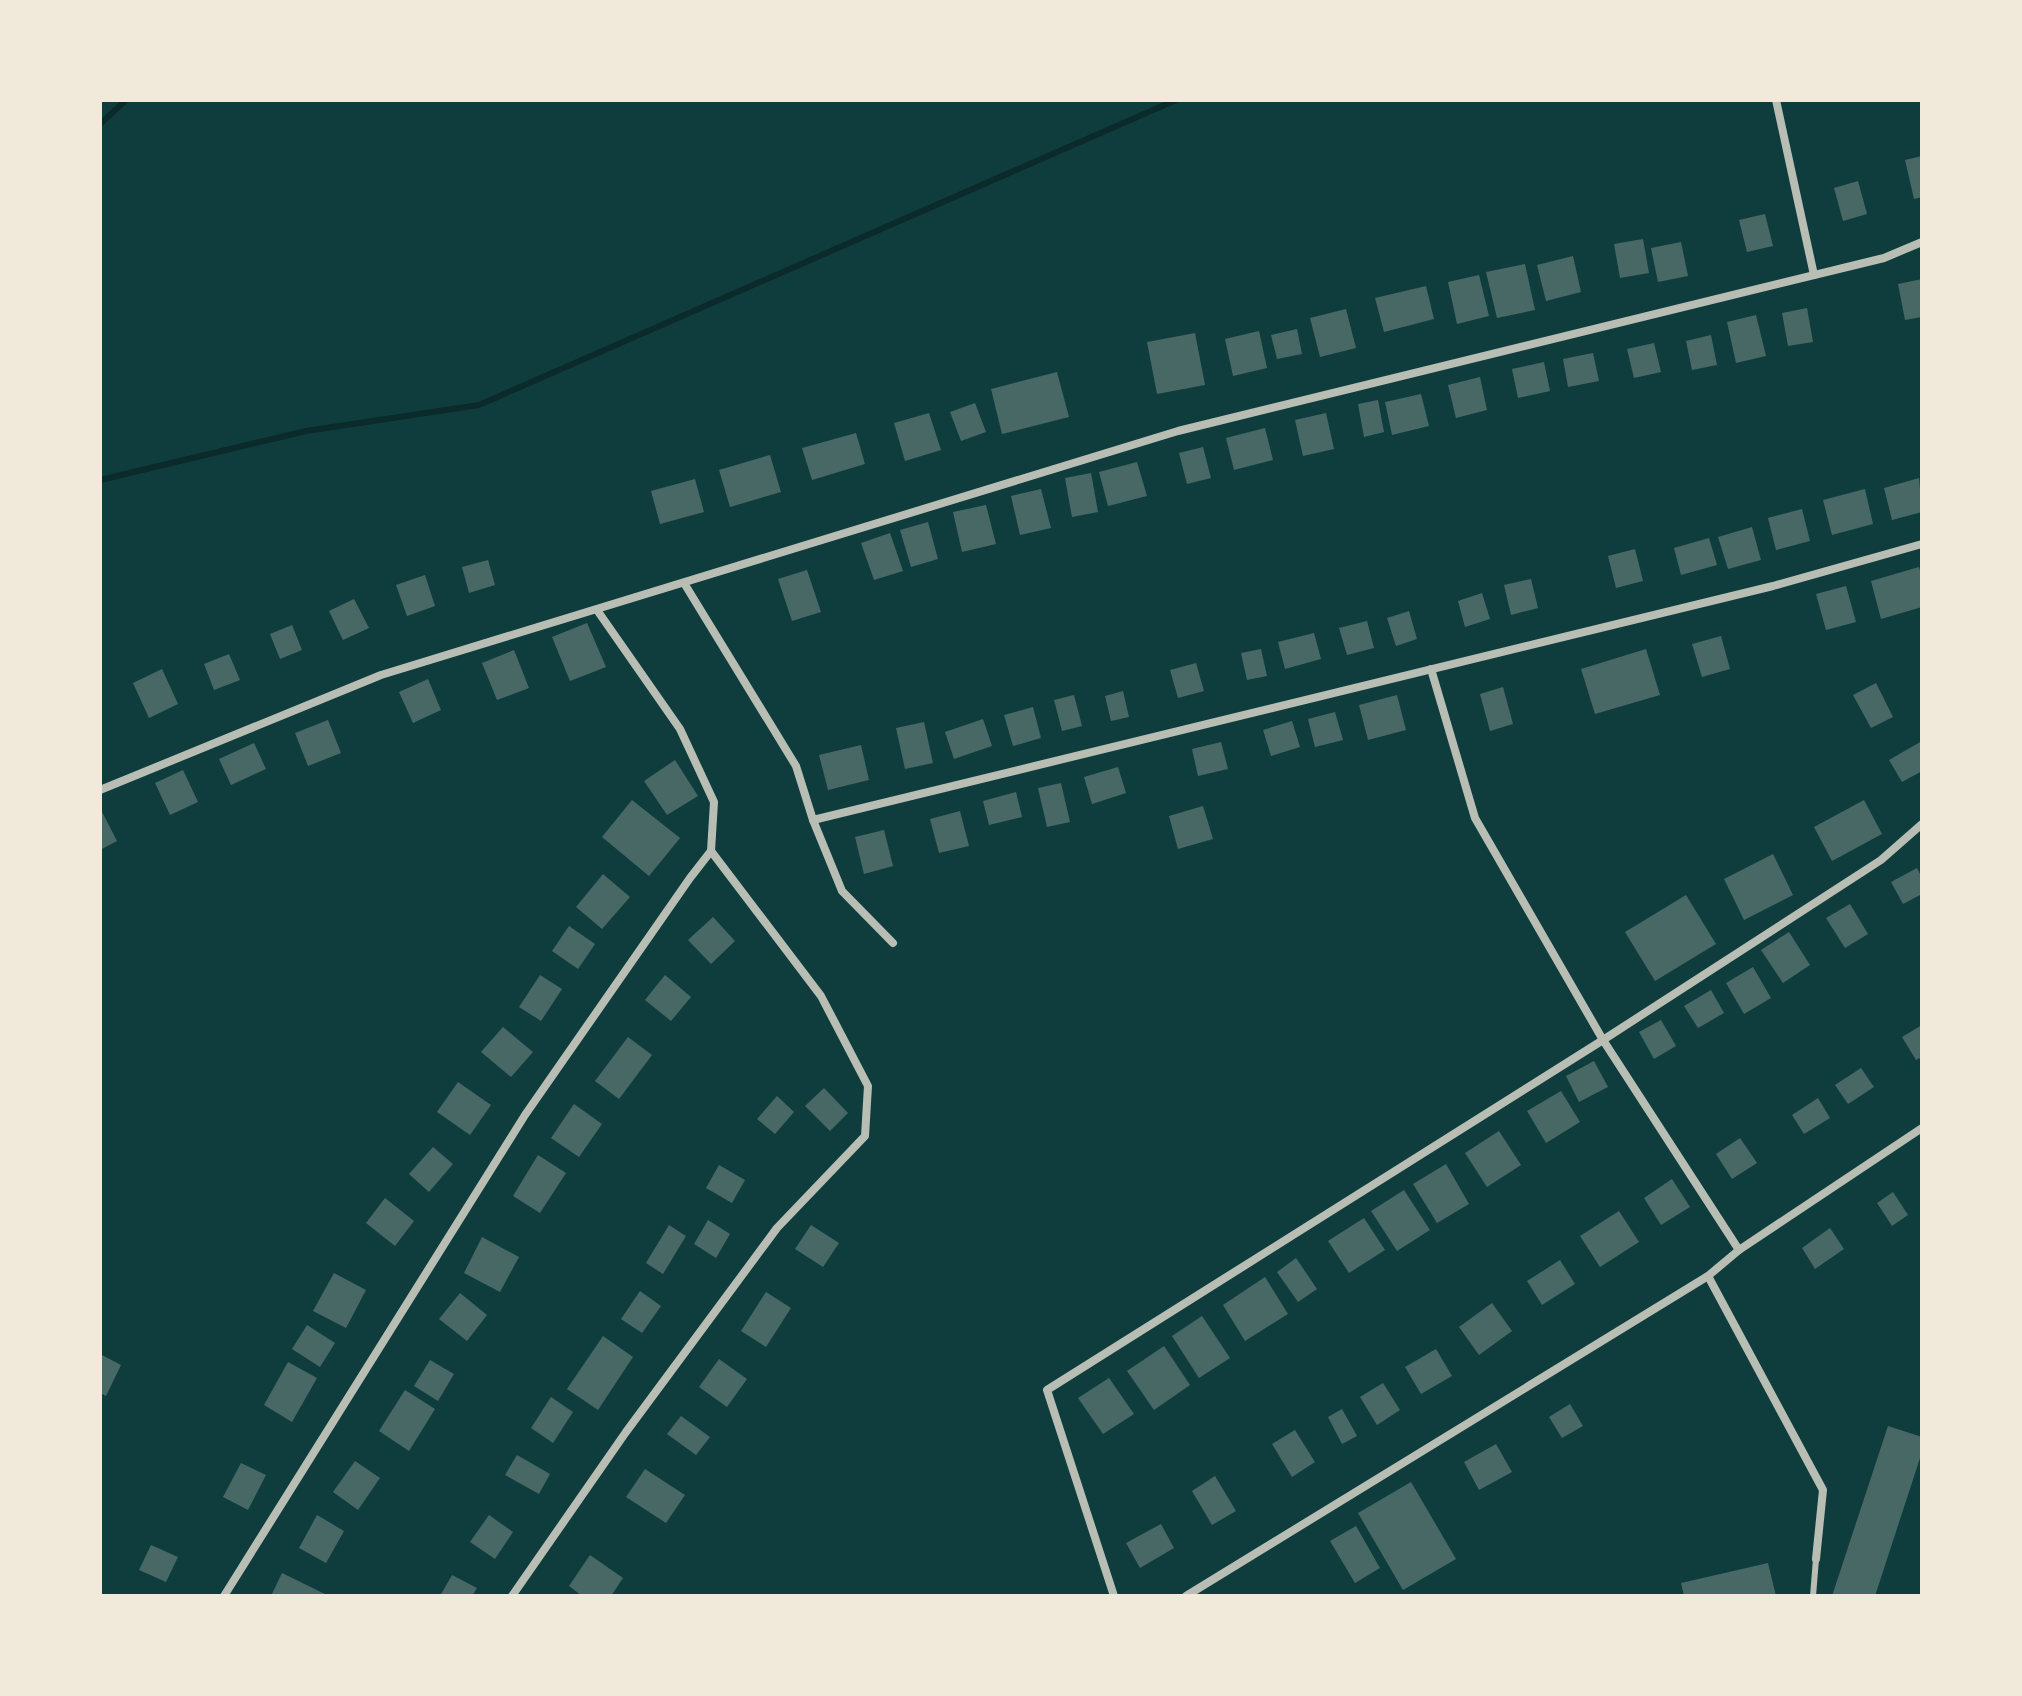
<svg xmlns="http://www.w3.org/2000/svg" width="2022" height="1696" viewBox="0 0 2022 1696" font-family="Inter,sans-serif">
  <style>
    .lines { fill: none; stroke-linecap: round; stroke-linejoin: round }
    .stream { stroke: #0a2a2b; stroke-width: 6 }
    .building { fill: #486865 }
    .service { stroke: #b8beb3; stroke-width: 6 }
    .minor { stroke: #b8beb3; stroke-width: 8 }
  </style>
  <rect width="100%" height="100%" fill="#0f3d3e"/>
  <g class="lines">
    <g class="stream">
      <polyline points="100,124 126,100"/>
      <polyline points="100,480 306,431 479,405 1176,100"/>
    </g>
  </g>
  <g class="building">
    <polygon points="1922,156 1922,197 1914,199 1905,160"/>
    <polygon points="1858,181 1867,214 1843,221 1834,188"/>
    <polygon points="1765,214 1773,246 1747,252 1739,220"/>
    <polygon points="1643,239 1649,273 1620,278 1614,244"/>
    <polygon points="1681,242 1688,276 1658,282 1651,248"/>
    <polygon points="1573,256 1581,292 1546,301 1537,265"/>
    <polygon points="1525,264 1535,310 1497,318 1486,272"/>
    <polygon points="1479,275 1489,316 1457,324 1448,282"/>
    <polygon points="1922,279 1922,317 1905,320 1898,284"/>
    <polygon points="1426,286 1434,319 1384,332 1375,298"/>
    <polygon points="1807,308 1813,342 1788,346 1782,313"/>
    <polygon points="1346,309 1356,348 1320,357 1310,318"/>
    <polygon points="1756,315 1766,356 1736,363 1727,322"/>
    <polygon points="1297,329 1302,354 1277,359 1271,335"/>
    <polygon points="1259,331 1267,368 1233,376 1225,339"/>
    <polygon points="1195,333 1205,385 1157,394 1147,342"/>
    <polygon points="1711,335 1717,365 1692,370 1686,341"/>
    <polygon points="1654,343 1661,372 1634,378 1627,349"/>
    <polygon points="1593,353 1599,381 1568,387 1563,359"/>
    <polygon points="1544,362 1550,391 1518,398 1512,369"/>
    <polygon points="1057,372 1069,417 1002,434 991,389"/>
    <polygon points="1480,377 1487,410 1456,418 1448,385"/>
    <polygon points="1421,394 1429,426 1392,435 1385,402"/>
    <polygon points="1378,400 1384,432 1364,437 1358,404"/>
    <polygon points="975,403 986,432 961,441 950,412"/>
    <polygon points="929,413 941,450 905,461 894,423"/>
    <polygon points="1326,413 1334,449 1303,456 1295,420"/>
    <polygon points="1265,428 1273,460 1234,470 1226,438"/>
    <polygon points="856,433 865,464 812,480 802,448"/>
    <polygon points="1203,447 1211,478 1187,484 1179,453"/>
    <polygon points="770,455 781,492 730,507 719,470"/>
    <polygon points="1137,462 1147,496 1108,506 1099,472"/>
    <polygon points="1091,473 1098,512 1072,517 1065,478"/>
    <polygon points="1919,478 1922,512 1892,520 1884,488"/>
    <polygon points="695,479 704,512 660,524 651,491"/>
    <polygon points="1041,489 1051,528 1020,535 1011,496"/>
    <polygon points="1865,489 1873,524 1832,535 1823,500"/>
    <polygon points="986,505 996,544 962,552 953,512"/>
    <polygon points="1802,509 1810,541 1776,550 1768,518"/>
    <polygon points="928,522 938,559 911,567 900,530"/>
    <polygon points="1752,527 1761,560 1728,569 1718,537"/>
    <polygon points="890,533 903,571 874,580 861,543"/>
    <polygon points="1709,538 1717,565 1681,575 1674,548"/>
    <polygon points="1635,549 1643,581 1616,588 1608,556"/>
    <polygon points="488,560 495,585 469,593 462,567"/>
    <polygon points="1919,567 1922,579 1922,607 1881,619 1871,581"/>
    <polygon points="807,570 821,612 792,621 778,579"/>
    <polygon points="425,575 435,606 407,616 396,585"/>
    <polygon points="1531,579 1538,608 1511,615 1504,585"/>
    <polygon points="1846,586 1856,622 1826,630 1816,594"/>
    <polygon points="1482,593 1490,619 1465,627 1458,601"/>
    <polygon points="354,599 369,628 343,640 329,611"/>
    <polygon points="1409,611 1417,639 1396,646 1387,618"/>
    <polygon points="1367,621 1374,648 1347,655 1339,628"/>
    <polygon points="587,623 606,667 570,681 552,637"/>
    <polygon points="292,625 302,650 280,659 270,634"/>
    <polygon points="1314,633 1321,659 1285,669 1278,642"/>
    <polygon points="1721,636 1730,669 1702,677 1692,644"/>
    <polygon points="1261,649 1267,676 1247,680 1241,653"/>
    <polygon points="1646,649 1660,695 1595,714 1581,669"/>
    <polygon points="514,650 529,688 497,700 482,663"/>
    <polygon points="229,654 240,680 214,690 204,664"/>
    <polygon points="1196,663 1204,691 1178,698 1170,670"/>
    <polygon points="162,669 178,704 149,718 133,683"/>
    <polygon points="428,679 441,710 413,723 399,692"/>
    <polygon points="1876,683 1893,717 1871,728 1853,695"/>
    <polygon points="1503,687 1513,724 1490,731 1480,694"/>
    <polygon points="1123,691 1129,717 1111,721 1105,696"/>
    <polygon points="1074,695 1082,726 1062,731 1054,700"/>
    <polygon points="1397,695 1406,730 1368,740 1359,705"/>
    <polygon points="1033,707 1041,738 1013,746 1004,715"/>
    <polygon points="1335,712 1343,740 1315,747 1308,719"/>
    <polygon points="983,719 992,746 954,759 945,732"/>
    <polygon points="328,720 341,753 308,766 295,733"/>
    <polygon points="1292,721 1300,747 1271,756 1263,730"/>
    <polygon points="924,722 933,763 905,769 896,728"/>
    <polygon points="1922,741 1922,771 1902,782 1889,760"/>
    <polygon points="1221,742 1228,769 1198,776 1192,749"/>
    <polygon points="254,743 266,769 231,785 219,759"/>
    <polygon points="861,745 869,780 828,790 819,755"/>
    <polygon points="675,760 698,796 667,815 644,781"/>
    <polygon points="1118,767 1126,793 1092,804 1084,777"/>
    <polygon points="183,770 198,802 170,815 155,783"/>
    <polygon points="1061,783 1070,822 1047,827 1038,788"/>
    <polygon points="1016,792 1022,817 989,825 983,801"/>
    <polygon points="632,800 680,838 649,876 602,837"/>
    <polygon points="1864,800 1882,834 1832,861 1814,827"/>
    <polygon points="1203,806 1213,839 1178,849 1169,816"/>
    <polygon points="100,808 117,841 100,850"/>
    <polygon points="960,811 969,846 939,853 930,819"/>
    <polygon points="884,830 893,866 864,874 855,837"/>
    <polygon points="1773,854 1793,895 1744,920 1724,879"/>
    <polygon points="1917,868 1922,878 1922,894 1903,904 1891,882"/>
    <polygon points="603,874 630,897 602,929 576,907"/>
    <polygon points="1686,895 1716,944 1655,981 1625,932"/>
    <polygon points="1850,904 1868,934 1845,948 1826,918"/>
    <polygon points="713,917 735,941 711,964 688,940"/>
    <polygon points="569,926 595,944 578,969 552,951"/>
    <polygon points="1789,932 1810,965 1783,983 1761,950"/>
    <polygon points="1753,967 1771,998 1744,1014 1726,983"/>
    <polygon points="540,975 562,989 541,1021 519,1007"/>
    <polygon points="665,975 691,997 671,1021 645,1000"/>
    <polygon points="1711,990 1724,1013 1698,1028 1684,1006"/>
    <polygon points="1661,1020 1676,1046 1654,1059 1639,1032"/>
    <polygon points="1922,1025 1922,1057 1916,1060 1902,1037"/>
    <polygon points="503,1027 533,1052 511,1077 481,1052"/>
    <polygon points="628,1037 652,1055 619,1099 595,1081"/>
    <polygon points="1594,1061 1608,1087 1579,1102 1566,1076"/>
    <polygon points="1861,1068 1874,1087 1848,1104 1835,1085"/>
    <polygon points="458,1082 491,1105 470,1135 437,1112"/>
    <polygon points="824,1088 848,1113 830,1131 805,1106"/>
    <polygon points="1561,1091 1580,1122 1546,1143 1527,1111"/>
    <polygon points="777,1096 794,1112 775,1134 757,1119"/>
    <polygon points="1818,1098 1830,1118 1804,1134 1792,1115"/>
    <polygon points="574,1104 602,1124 579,1157 551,1138"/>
    <polygon points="1499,1131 1521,1165 1487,1187 1465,1153"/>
    <polygon points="1740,1138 1757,1163 1732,1179 1716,1154"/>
    <polygon points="433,1147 453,1164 429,1192 409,1174"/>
    <polygon points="538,1155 566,1173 540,1213 513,1196"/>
    <polygon points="1446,1164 1469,1204 1437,1223 1413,1184"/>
    <polygon points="719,1165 745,1180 732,1203 706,1188"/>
    <polygon points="1672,1179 1690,1207 1661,1225 1644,1198"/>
    <polygon points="1404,1190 1430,1230 1397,1251 1371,1211"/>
    <polygon points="1893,1192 1908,1215 1892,1226 1877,1203"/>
    <polygon points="385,1198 414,1221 395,1246 366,1223"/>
    <polygon points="1619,1211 1639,1242 1600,1267 1580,1236"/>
    <polygon points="1364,1218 1385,1250 1349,1273 1328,1241"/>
    <polygon points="708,1220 730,1234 716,1258 694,1244"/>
    <polygon points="669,1225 686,1236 663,1274 646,1263"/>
    <polygon points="811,1225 839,1243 823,1267 795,1249"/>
    <polygon points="1830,1228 1844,1249 1815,1269 1802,1248"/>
    <polygon points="482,1237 519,1257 500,1292 464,1273"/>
    <polygon points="1296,1258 1317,1289 1298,1302 1277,1272"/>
    <polygon points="1560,1260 1575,1284 1542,1305 1527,1281"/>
    <polygon points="334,1273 366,1290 346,1328 313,1311"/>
    <polygon points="1265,1277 1288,1314 1245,1341 1223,1305"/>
    <polygon points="640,1291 661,1306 642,1333 621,1319"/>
    <polygon points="766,1292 791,1308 766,1347 741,1331"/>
    <polygon points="460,1293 487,1315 467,1341 439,1319"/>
    <polygon points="1492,1303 1512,1331 1479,1355 1459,1327"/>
    <polygon points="1202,1316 1230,1358 1199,1378 1172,1336"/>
    <polygon points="307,1325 335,1343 320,1367 292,1349"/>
    <polygon points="603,1336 633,1357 598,1410 567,1389"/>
    <polygon points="1164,1346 1190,1385 1154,1410 1127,1371"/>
    <polygon points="1436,1349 1452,1376 1421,1394 1405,1367"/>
    <polygon points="100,1354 121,1365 106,1396 100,1393"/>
    <polygon points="719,1359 747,1379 727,1407 699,1387"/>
    <polygon points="430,1360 454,1374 438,1401 414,1386"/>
    <polygon points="288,1362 317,1378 292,1422 264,1405"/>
    <polygon points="1109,1378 1134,1414 1103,1434 1078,1398"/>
    <polygon points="1383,1383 1400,1410 1377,1425 1360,1397"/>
    <polygon points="405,1390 435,1409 409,1451 379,1431"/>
    <polygon points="551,1397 573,1412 553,1443 531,1428"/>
    <polygon points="1570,1404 1583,1426 1562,1438 1549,1417"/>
    <polygon points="1342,1409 1357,1436 1342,1444 1328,1417"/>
    <polygon points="681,1416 710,1437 696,1455 667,1434"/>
    <polygon points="1888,1426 1922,1437 1922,1452 1875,1596 1832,1596"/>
    <polygon points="1295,1430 1315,1462 1292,1477 1272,1444"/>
    <polygon points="1496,1444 1512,1472 1479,1490 1464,1462"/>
    <polygon points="517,1455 550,1474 539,1494 505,1475"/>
    <polygon points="355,1461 380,1478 358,1510 333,1492"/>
    <polygon points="241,1463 266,1475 248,1510 223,1497"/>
    <polygon points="645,1469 685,1495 666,1523 626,1497"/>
    <polygon points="1215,1476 1236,1511 1212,1525 1192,1491"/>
    <polygon points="1411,1482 1456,1559 1403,1590 1358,1513"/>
    <polygon points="317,1515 344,1531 326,1563 299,1548"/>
    <polygon points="489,1515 513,1532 495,1559 470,1542"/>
    <polygon points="1161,1524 1174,1548 1140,1568 1126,1543"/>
    <polygon points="1356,1526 1380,1568 1355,1583 1330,1541"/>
    <polygon points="151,1545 178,1557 166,1582 139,1570"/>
    <polygon points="590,1555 623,1578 611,1596 582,1596 569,1586"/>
    <polygon points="1768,1563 1776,1596 1684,1596 1681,1583"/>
    <polygon points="282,1573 329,1596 271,1596"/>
    <polygon points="452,1575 477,1588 472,1596 440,1596"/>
  </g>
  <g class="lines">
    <polyline class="service" points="1813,1596 1816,1559"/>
    <g class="minor">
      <polyline points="1776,100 1814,275"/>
      <polyline points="684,583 796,766 813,820 842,891 893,943"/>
      <polyline points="1431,669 1475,818 1603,1040 1739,1250"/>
      <polyline points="100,790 381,675 1178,431 1884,258 1922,242"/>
      <polyline points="813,820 1773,586 1922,544"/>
      <polyline points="1708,1276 1823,1490 1816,1559"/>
      <polyline points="224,1596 525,1115 690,878 711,851 714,802 680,729 597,610"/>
      <polyline points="512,1596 626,1432 777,1228 865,1136 868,1086 821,996 711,851"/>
      <polyline points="1114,1596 1047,1390 1603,1040 1881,860 1922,824"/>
      <polyline points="1186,1596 1708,1276 1739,1250 1922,1128"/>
    </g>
  </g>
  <rect width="2022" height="1696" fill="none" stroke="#f1e9da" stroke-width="204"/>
</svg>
